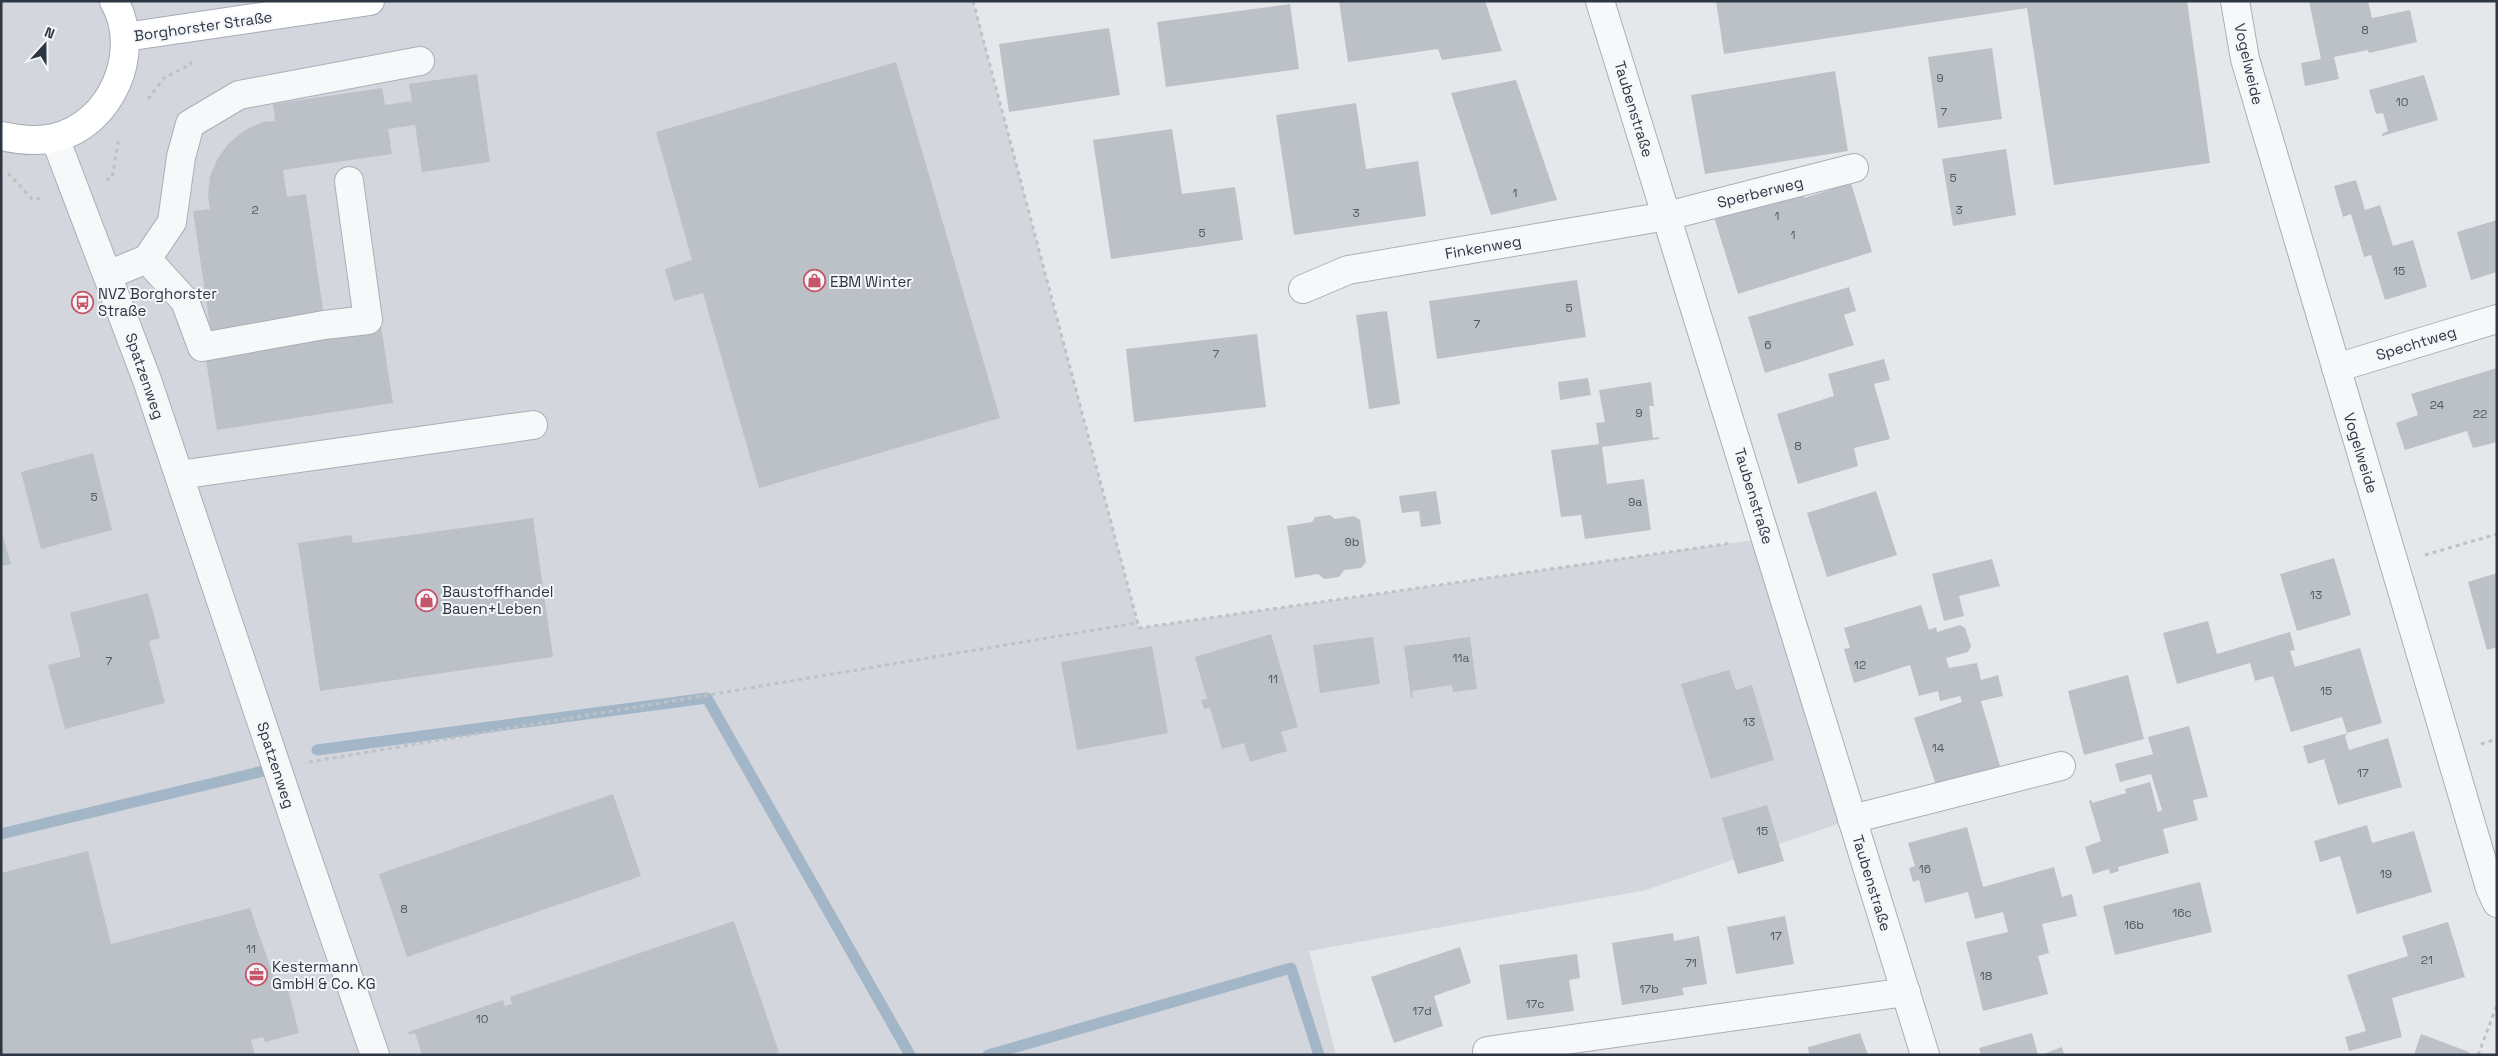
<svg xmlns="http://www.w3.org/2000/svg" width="2498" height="1056" viewBox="0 0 2498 1056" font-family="'Space Grotesk',sans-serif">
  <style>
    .built { fill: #d3d7dd }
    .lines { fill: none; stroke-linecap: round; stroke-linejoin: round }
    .stream { stroke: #a3b6c8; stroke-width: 11 }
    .building { fill: #bcc1c8 }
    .minor-casing { stroke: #aaaeb5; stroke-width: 30 }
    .major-casing { stroke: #a5acb6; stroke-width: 30 }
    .path { stroke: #bec2c7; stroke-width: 3; stroke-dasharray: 4 4; stroke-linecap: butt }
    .minor { stroke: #f7f8fa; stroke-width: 28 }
    .major { stroke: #fff; stroke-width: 28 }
    .labels { text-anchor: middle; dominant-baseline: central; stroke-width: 4; stroke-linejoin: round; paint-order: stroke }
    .number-label { font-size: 12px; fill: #515964 }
    .street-label { font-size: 15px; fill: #2d3643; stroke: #f4f6f9 }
    .poi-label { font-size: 15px; fill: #2d3643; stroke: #f4f6f9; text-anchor: start }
  </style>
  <rect width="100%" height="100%" fill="#e5e7eb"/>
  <polygon class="built" points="1,1 973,1 1139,628 1767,538 1852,819 1646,890 1309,951 1336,1055 1,1055"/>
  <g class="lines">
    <g class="stream">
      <polyline points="317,750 707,698 910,1055"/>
      <polyline points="1,834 276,768"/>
      <polyline points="988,1055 1291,968 1319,1055"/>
    </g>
  </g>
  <g class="building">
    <polygon points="1339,1 1485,1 1502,51 1442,60 1438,49 1348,62"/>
    <polygon points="1716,1 2187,1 2210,163 2054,185 2027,8 1724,54"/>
    <polygon points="2309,1 2368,1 2372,18 2410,10 2417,42 2369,53 2368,50 2334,57 2339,79 2305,86 2301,63 2321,59"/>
    <polygon points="1290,4 1299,69 1166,87 1157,22"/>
    <polygon points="1109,28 1120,95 1009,112 999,44"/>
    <polygon points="1992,48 2002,119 1938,128 1928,57"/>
    <polygon points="896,62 1000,418 759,488 703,293 674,301 665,269 692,260 656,132"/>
    <polygon points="1835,71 1848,151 1705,174 1691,95"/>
    <polygon points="477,74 490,162 422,172 415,125 388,129 392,154 283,170 287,197 306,194 324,316 211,333 193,211 210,209 208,196 210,176 218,158 229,143 245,130 263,122 275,121 273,104 382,88 385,105 412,101 409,84"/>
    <polygon points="2424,75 2438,120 2382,136 2382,134 2388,131 2383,113 2376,114 2369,90"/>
    <polygon points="1516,80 1557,200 1491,215 1451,93"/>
    <polygon points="1356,103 1366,169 1418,161 1426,216 1294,235 1276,115"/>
    <polygon points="1172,129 1182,194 1235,187 1243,240 1111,259 1093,140"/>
    <polygon points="2006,149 2016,215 1953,226 1942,159"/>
    <polygon points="2356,180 2365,210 2380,205 2393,246 2413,240 2427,287 2385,300 2371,255 2364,257 2351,214 2343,217 2334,186"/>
    <polygon points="1851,183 1872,252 1738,294 1714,217 1801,190 1804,198"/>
    <polygon points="2497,220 2497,272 2471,280 2457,232"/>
    <polygon points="1577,280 1586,337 1437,359 1429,301"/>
    <polygon points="1849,287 1856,311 1844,315 1854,345 1765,373 1748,317"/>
    <polygon points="1387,311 1400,404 1369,409 1356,315"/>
    <polygon points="381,326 393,403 217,430 205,353"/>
    <polygon points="1257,334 1266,407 1134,422 1126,349"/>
    <polygon points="1884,359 1890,380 1874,384 1890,439 1854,448 1858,466 1798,484 1777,414 1834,396 1828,374"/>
    <polygon points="2497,368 2497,442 2473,448 2467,431 2405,450 2396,423 2418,415 2411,394"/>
    <polygon points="1588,378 1591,395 1560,400 1558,382"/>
    <polygon points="1651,382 1654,406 1649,406 1653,438 1659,437 1659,439 1602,447 1607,484 1644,479 1651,530 1585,539 1581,515 1561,517 1551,450 1599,444 1596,423 1605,422 1599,390"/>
    <polygon points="93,453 112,530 41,549 21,472"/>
    <polygon points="1436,491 1441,524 1421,527 1419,511 1402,513 1399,496"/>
    <polygon points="1876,491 1897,555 1827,577 1807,513"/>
    <polygon points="1330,515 1335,519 1354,516 1360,520 1366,562 1361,568 1344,570 1339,577 1324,579 1318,574 1295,578 1287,526 1312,522 1315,517"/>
    <polygon points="533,518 553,657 320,691 298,543 351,535 353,543"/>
    <polygon points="1,530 11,564 1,566"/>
    <polygon points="2334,558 2351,615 2297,631 2280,574"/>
    <polygon points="1992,559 2000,586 1959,596 1964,616 1944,621 1932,574"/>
    <polygon points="2497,573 2497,647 2487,650 2468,582"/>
    <polygon points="148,593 160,638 149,641 165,703 65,729 48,665 81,657 70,613"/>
    <polygon points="1921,605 1929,630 1936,627 1937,632 1960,625 1965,628 1971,646 1968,652 1946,658 1949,668 1977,663 1981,680 1998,675 2003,696 1981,701 2000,766 1936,785 1914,718 1962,702 1960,696 1940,701 1938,691 1919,696 1910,665 1854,683 1844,649 1850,648 1844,628"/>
    <polygon points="2208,621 2217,654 2290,632 2295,650 2290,651 2295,667 2360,648 2382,723 2347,733 2342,717 2291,732 2273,676 2255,681 2250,663 2177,684 2163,633"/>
    <polygon points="1271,634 1298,727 1281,732 1287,751 1250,762 1244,743 1222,749 1210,708 1204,709 1201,700 1207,699 1195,657"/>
    <polygon points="1373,637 1380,684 1320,693 1313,645"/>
    <polygon points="1470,637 1477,689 1453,692 1452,685 1412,691 1413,698 1411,698 1404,646"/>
    <polygon points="1152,646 1168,733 1077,750 1061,662"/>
    <polygon points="1729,670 1736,690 1752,685 1774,760 1711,779 1681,684"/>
    <polygon points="2128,675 2144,739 2084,755 2068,691"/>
    <polygon points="2189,726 2208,797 2193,800 2198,820 2163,829 2169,853 2118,867 2119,871 2110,874 2109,869 2093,874 2085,847 2101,841 2089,801 2092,800 2092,803 2126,793 2125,789 2150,782 2158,812 2162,810 2151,774 2120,782 2115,764 2153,754 2148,737"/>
    <polygon points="2348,733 2345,736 2349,750 2388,738 2402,787 2338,805 2324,759 2308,764 2303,746"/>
    <polygon points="613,794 641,876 407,957 379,874"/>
    <polygon points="1767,805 1784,861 1738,874 1722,818"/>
    <polygon points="2367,825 2372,843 2414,831 2432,892 2357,914 2340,856 2320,862 2314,841"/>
    <polygon points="1967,827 1983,887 2054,867 2062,897 2072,894 2077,916 2042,924 2049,953 2038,956 2048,994 1983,1011 1966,942 2008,932 2003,912 1975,919 1968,892 1925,903 1919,880 1913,882 1909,868 1915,866 1908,843"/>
    <polygon points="88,851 111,944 250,908 276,984 286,981 299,1033 265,1042 263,1037 251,1040 255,1055 1,1055 1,873"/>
    <polygon points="2200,882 2212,932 2115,955 2103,906"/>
    <polygon points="1785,916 1794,964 1736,974 1727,927"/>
    <polygon points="734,921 779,1052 772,1055 422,1055 415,1033 409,1035 408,1032 503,1000 505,1006 512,1004 510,997"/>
    <polygon points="2448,922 2465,977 2392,998 2402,1037 2349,1051 2345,1037 2366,1031 2347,975 2408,956 2402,936"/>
    <polygon points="1673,933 1674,941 1699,936 1707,984 1682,988 1684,995 1622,1005 1612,943"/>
    <polygon points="1460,947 1471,983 1434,996 1443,1026 1394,1043 1371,977"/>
    <polygon points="1577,954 1580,978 1569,980 1574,1011 1507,1020 1499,965"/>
    <polygon points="1860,1033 1868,1055 1809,1055 1808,1047"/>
    <polygon points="2032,1033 2038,1055 1981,1055 1979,1048"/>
    <polygon points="2421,1034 2469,1052 2468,1055 2414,1055"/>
    <polygon points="2062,1047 2064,1055 2041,1055"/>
  </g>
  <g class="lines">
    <defs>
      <g id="minor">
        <polyline points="1600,1 1925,1055"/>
        <polyline points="2235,1 2245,59 2490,888 2497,903"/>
        <polyline points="55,138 147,380 302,843 375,1055"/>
        <polyline points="147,259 185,301 202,347 324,325 368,320 349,181"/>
        <polyline points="108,275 147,259 172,222 181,157 190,124 239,95 420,61"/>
        <polyline points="1303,289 1348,270 1667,216 1854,168"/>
        <polyline points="2336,368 2497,319"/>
        <polyline points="179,475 533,425"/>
        <polyline points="1852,819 2061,766"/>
        <polyline points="1487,1051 1906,992"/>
      </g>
      <g id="major">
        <polyline points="125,37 370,1"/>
        <path d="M 1,136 C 19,140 36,142 54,138 C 111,125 143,52 114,1"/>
      </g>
    </defs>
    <use href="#minor" class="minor-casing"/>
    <use href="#major" class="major-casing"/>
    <g class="path">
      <polyline points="973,1 1139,628 1732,543"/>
      <polyline points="148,99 164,78 191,64 190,59"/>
      <polyline points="8,173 33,200 42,198"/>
      <polyline points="106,180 112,178 119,138"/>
      <polyline points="2425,555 2497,534"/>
      <polyline points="2481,744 2497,739"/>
      <polyline points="309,762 1136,623"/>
      <polyline points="2478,1055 2497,1005"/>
    </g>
    <use href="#minor" class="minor"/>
    <use href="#major" class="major"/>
  </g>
  <defs>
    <symbol id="shop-ring" viewBox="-11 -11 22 22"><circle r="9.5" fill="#f4f6f9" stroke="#c55568" stroke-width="1.5"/><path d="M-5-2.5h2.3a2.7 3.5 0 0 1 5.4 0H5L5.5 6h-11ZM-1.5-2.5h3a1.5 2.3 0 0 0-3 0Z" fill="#c55568"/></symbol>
    <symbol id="bus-ring" viewBox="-11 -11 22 22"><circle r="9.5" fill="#f4f6f9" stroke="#c55568" stroke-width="1.5"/><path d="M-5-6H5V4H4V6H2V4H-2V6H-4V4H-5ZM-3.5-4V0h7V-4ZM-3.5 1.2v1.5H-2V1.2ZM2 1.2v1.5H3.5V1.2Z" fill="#c55568"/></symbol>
    <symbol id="office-ring" viewBox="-11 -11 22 22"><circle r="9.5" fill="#f4f6f9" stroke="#c55568" stroke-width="1.5"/><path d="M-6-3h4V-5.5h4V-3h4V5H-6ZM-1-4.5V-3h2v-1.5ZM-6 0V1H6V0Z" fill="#c55568"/></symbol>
  </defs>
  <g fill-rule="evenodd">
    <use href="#shop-ring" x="802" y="268" width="25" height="25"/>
    <use href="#bus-ring" x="70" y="290" width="25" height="25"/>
    <use href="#shop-ring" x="414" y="588" width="25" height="25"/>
    <use href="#office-ring" x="244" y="962" width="25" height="25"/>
  </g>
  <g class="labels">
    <g class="number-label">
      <text x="2365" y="30">8</text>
      <text x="1940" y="78">9</text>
      <text x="2402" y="102">10</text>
      <text x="1944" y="112">7</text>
      <text x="1953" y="178">5</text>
      <text x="1515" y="193">1</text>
      <text x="255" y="210">2</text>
      <text x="1959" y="210">3</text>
      <text x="1356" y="213">3</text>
      <text x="1777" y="216">1</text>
      <text x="1202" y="233">5</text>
      <text x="1793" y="235">1</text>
      <text x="2399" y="271">15</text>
      <text x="1569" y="308">5</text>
      <text x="1477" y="324">7</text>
      <text x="1768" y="345">6</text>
      <text x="1216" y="354">7</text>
      <text x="2437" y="405">24</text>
      <text x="1639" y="413">9</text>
      <text x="2480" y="414">22</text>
      <text x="1798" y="446">8</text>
      <text x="94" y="497">5</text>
      <text x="1635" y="502">9a</text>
      <text x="1352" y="542">9b</text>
      <text x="2316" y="595">13</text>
      <text x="1461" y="658">11a</text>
      <text x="109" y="661">7</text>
      <text x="1860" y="665">12</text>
      <text x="1273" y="679">11</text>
      <text x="2326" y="691">15</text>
      <text x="1749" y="722">13</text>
      <text x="1938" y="748">14</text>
      <text x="2363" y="773">17</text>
      <text x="1762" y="831">15</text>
      <text x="1925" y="869">16</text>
      <text x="2386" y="874">19</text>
      <text x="404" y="909">8</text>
      <text x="2182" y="913">16c</text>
      <text x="2134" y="925">16b</text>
      <text x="1776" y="936">17</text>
      <text x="251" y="949">11</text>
      <text x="2427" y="960">21</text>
      <text x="1691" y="963">71</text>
      <text x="1986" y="976">18</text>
      <text x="1649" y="989">17b</text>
      <text x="1535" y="1004">17c</text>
      <text x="1422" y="1011">17d</text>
      <text x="482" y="1019">10</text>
    </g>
    <g class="street-label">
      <text transform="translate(203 26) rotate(-8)">Borghorster Straße</text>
      <text transform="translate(2249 64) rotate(77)">Vogelweide</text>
      <text transform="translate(1634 109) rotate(73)">Taubenstraße</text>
      <text transform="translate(1760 192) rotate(-14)">Sperberweg</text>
      <text transform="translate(1483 247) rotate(-10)">Finkenweg</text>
      <text transform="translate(2416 343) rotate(-17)">Spechtweg</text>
      <text transform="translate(145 376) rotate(71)">Spatzenweg</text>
      <text transform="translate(2361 453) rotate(73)">Vogelweide</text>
      <text transform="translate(1754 496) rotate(73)">Taubenstraße</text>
      <text transform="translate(276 765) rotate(72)">Spatzenweg</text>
      <text transform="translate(1872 883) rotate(73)">Taubenstraße</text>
    </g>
    <g class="poi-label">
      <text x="830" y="281">EBM Winter</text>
      <text x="98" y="293">NVZ Borghorster<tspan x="98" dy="17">Straße</tspan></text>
      <text x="442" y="591">Baustoffhandel<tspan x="442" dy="17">Bauen+Leben</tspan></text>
      <text x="272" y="966">Kestermann<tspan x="272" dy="17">GmbH &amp; Co. KG</tspan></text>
    </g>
  </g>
  <rect width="2498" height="1056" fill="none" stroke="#2d3643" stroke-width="5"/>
  <g transform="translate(45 45) rotate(21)" stroke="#f4f6f9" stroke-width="4" paint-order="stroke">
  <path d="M0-4L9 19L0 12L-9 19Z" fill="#2d3643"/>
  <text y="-8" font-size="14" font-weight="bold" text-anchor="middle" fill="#2d3643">N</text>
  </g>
</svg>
